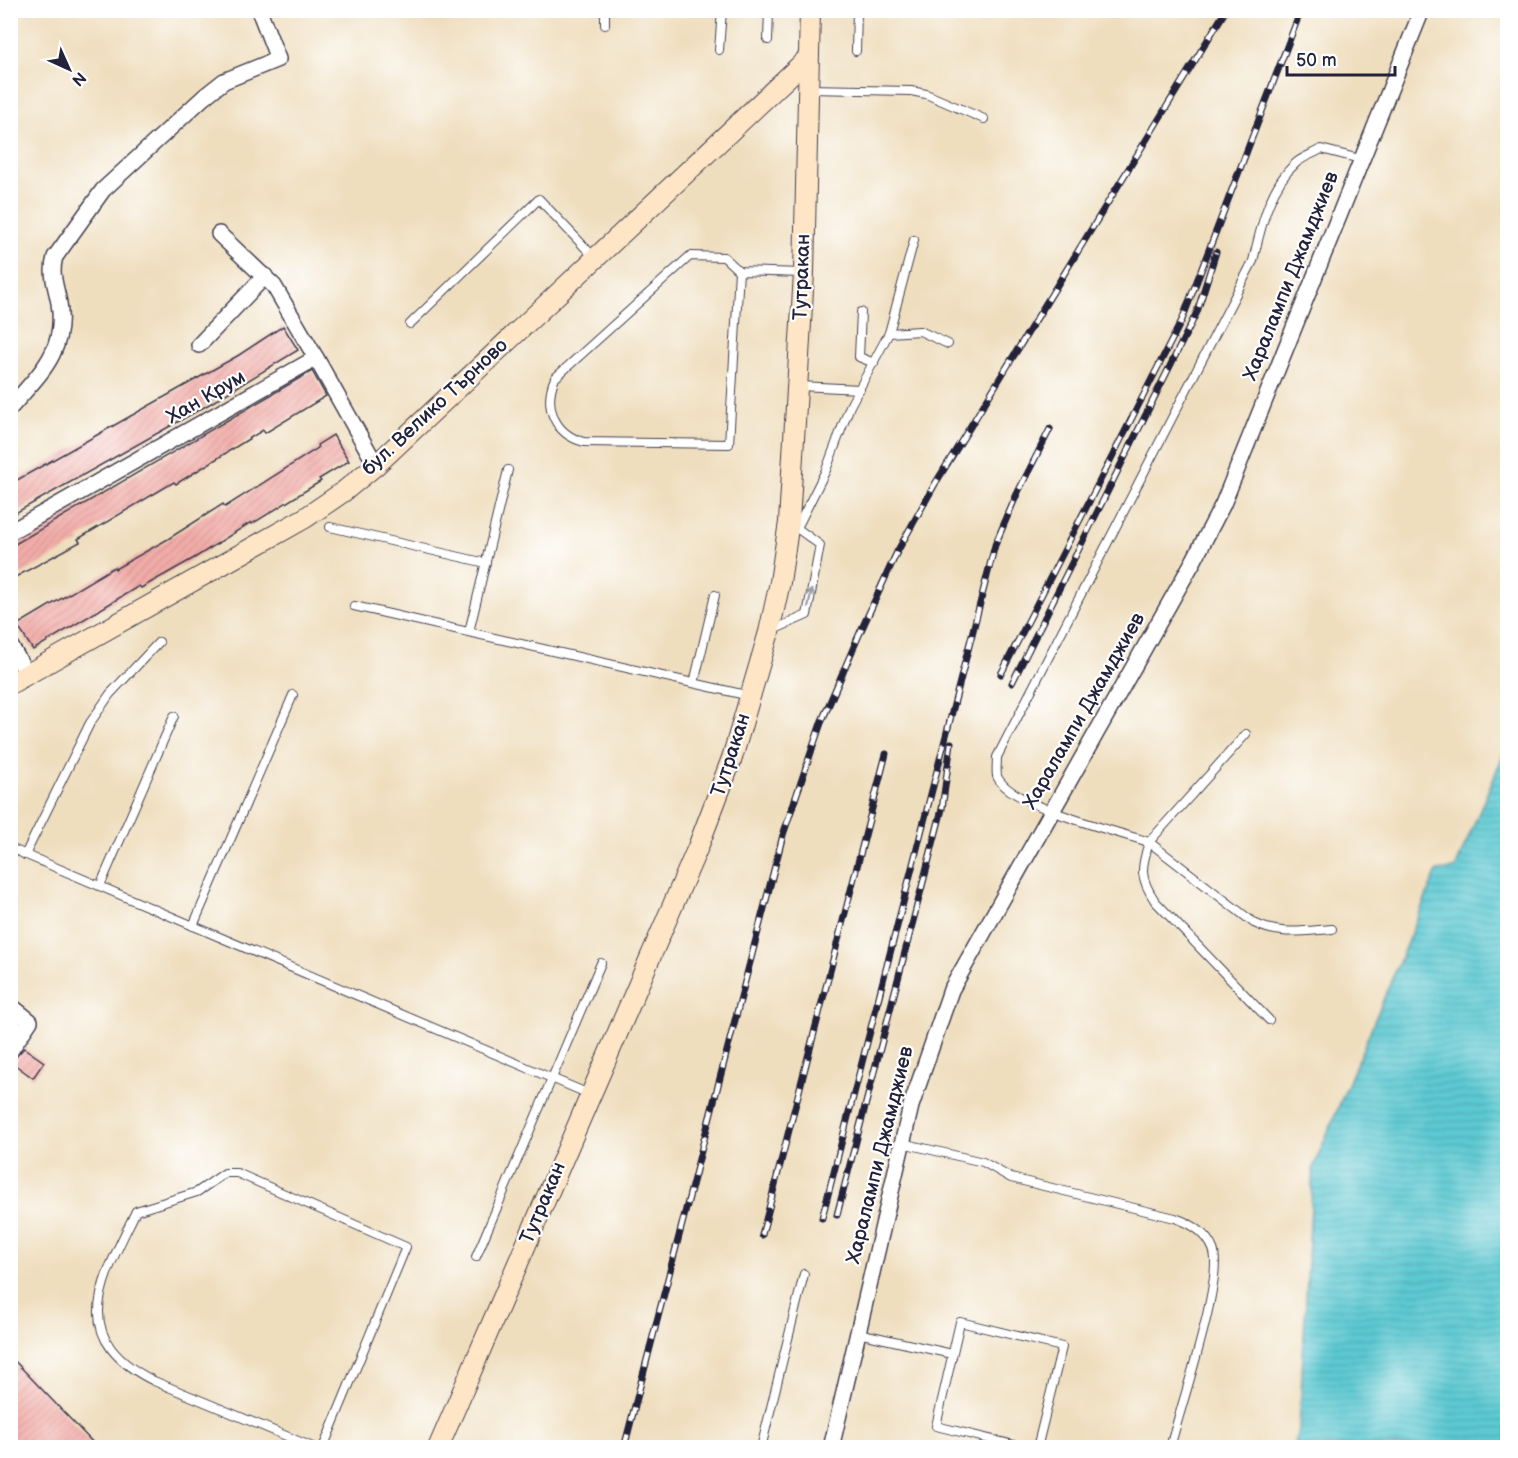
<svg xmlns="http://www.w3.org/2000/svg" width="1518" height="1458" viewBox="0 0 1518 1458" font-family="'Balsamiq Sans',sans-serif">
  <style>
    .water { fill: url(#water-rules); stroke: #3f7686; stroke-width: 1.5 }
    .building { fill: url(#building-hatch) }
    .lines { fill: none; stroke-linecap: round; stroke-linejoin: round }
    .lane-casing { stroke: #413e4f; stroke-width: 10 }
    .street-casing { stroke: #413e4f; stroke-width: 18 }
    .secondary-casing { stroke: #413e4f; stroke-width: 22 }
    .lane { stroke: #fff; stroke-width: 8 }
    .street { stroke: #fff; stroke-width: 15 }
    .secondary { stroke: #fde5c5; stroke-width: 20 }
    .rail-casing { stroke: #22223b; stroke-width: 7 }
    .rail { stroke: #fff; stroke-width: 4.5; stroke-dasharray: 14; stroke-linecap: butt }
    .oneway { stroke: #9c9ca7 }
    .labels { text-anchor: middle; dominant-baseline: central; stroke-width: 4.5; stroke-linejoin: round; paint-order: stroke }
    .street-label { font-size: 20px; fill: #22223b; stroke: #fff }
  </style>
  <defs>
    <pattern id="water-rules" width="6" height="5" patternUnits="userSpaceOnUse" patternTransform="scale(1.5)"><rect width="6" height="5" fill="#5cc9d2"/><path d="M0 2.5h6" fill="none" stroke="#50acb5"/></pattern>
    <pattern id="building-hatch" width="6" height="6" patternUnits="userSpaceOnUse" patternTransform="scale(1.5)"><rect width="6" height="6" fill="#f3ada9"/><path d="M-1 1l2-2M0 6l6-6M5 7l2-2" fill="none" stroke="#d09592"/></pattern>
  </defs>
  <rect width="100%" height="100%" fill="#fff"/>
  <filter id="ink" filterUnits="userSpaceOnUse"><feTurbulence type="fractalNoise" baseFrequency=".0167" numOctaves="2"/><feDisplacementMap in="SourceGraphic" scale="12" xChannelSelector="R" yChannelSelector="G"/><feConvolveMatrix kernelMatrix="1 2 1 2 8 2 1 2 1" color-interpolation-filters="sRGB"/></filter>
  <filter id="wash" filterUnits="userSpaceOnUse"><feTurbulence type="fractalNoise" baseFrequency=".008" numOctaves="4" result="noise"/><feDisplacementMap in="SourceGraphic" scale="24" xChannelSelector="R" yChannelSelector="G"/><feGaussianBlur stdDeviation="1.35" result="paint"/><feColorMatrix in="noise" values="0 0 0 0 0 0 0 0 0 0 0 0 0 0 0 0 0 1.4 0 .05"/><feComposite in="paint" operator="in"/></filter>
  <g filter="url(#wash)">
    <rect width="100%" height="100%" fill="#efdebe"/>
    <polygon class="water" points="1507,746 1507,1447 1294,1447 1299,1429 1313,1168 1437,871 1455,869"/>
    <g id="blocks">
      <g class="building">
        <polygon points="283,326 298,350 206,406 10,516 10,484 239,355"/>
        <polygon points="312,371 326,396 265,433 263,430 176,484 174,482 78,539 80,542 10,580 10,547"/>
        <polygon points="333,435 349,461 319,479 321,481 252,524 251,522 196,557 141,588 139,586 33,650 17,625 114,567 115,569 168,539 223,504 225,507 318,448 317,445"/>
        <polygon points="24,1048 44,1062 33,1078 11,1062"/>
        <polygon points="10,1356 98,1448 10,1448"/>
      </g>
    </g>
  </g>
  <g filter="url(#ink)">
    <use href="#blocks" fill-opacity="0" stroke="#413e4f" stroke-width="1.5"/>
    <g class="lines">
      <defs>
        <g id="lane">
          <polyline points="605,25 605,10"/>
          <polyline points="768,40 769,10"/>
          <polyline points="719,50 722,10"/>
          <polyline points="856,51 857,10"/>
          <polyline points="808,89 911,91 926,94 984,119"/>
          <path d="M 739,271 L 724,257 L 690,256 L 555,378 C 543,406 554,434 584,442 L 729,444 L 739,271 L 802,273"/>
          <polyline points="861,312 859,357 874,363"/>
          <polyline points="410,324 539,199 594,257"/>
          <polyline points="889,333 920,331 948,344"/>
          <polyline points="799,386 860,389"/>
          <polyline points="330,527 486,563"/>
          <polyline points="797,528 826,470 850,406 889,333 914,240"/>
          <polyline points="354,606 750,696"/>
          <polyline points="773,630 807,615 820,545 794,526"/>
          <polyline points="469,632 508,470"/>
          <polyline points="694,683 715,595"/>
          <path d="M 1246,734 L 1149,842 C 1118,832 1008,805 997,776 C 996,771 997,762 997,757 L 1253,261 C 1261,227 1269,187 1296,163 C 1303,157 1313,154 1321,149 L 1360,159"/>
          <polyline points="10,848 589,1094"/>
          <polyline points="25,855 90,723 110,694 159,642"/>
          <polyline points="100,886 174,716"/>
          <polyline points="193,926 293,695"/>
          <path d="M 1269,1020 L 1155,901 C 1139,877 1141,868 1149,842 L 1254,923 C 1280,936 1304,931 1332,929"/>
          <path d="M 902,1143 L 983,1162 L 1011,1178 L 1175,1218 C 1190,1223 1206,1232 1213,1249 C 1225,1277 1179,1411 1170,1448"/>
          <polyline points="476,1257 601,963"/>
          <polyline points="858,1333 952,1354"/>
          <path d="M 315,1448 L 154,1381 C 65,1337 103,1280 136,1211 L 197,1192 L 225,1173 L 237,1173 L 406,1247 L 323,1448"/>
          <polyline points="761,1448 804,1274"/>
          <polyline points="1026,1448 936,1426 960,1322 1062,1347 1037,1448"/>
        </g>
        <g id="street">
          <polyline points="219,234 274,286 316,358"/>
          <polyline points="199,345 265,276"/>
          <path d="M 10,408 C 39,374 67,352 59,303 C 56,286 50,274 55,257 L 103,190 L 205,96 L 224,81 L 278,59 L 259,10"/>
          <polyline points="10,532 316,358 376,465"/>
          <polyline points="10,645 27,674"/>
          <polyline points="10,1005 30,1021 10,1051"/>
          <polyline points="831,1448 911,1106 951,990 1194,560 1223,504 1422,10"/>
        </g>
        <g id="secondary">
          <polyline points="10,684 305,518 343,492 376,465 807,59"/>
          <polyline points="438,1448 698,847 732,758 769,632 780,582 789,522 804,273 810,10"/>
        </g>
      </defs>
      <use href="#lane" class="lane-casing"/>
      <use href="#street" class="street-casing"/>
      <use href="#secondary" class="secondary-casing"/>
      <use href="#lane" class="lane"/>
      <use href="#street" class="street"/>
      <use href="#secondary" class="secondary"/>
      <defs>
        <g id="rail">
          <polyline points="1322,12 1322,10"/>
          <polyline points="1001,674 1182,320 1301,10"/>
          <polyline points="1012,683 1197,312 1216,252"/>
          <polyline points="837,1215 942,809 951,743"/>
          <polyline points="822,1218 995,545 1017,494 1050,429"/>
          <polyline points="762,1235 886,754"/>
          <polyline points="624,1448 783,835 821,723 859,635 897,552 935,484 1226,10"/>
        </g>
      </defs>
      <use href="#rail" class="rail-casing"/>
      <use href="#rail" class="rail"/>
    </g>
    <defs><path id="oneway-shaft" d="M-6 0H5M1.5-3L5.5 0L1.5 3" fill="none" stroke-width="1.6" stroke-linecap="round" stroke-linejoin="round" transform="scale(1.5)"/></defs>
    <use class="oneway" href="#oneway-shaft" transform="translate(810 598) rotate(-79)"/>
  </g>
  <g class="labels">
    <g class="street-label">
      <text transform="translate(1291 276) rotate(-68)">Харалампи Джамджиев</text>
      <text transform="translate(802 277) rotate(-88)">Тутракан</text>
      <text transform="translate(206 397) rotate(-30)">Хан Крум</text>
      <text transform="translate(435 407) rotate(-43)">бул. Велико Търново</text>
      <text transform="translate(1084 711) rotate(-60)">Харалампи Джамджиев</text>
      <text transform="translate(731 755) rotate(-72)">Тутракан</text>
      <text transform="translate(880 1155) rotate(-76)">Харалампи Джамджиев</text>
      <text transform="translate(543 1203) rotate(-67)">Тутракан</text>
    </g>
  </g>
  <rect width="1518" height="1458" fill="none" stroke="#fff" stroke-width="36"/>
  <g transform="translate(69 69) rotate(135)" stroke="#ffffff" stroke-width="4.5" paint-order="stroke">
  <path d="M0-4.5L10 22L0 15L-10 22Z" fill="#22223b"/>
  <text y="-9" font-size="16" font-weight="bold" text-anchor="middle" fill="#22223b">N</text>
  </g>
  <path d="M1287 66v9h108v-9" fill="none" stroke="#22223b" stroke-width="3"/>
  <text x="1296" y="66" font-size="18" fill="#22223b" stroke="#ffffff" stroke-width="4.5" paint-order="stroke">50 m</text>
</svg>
